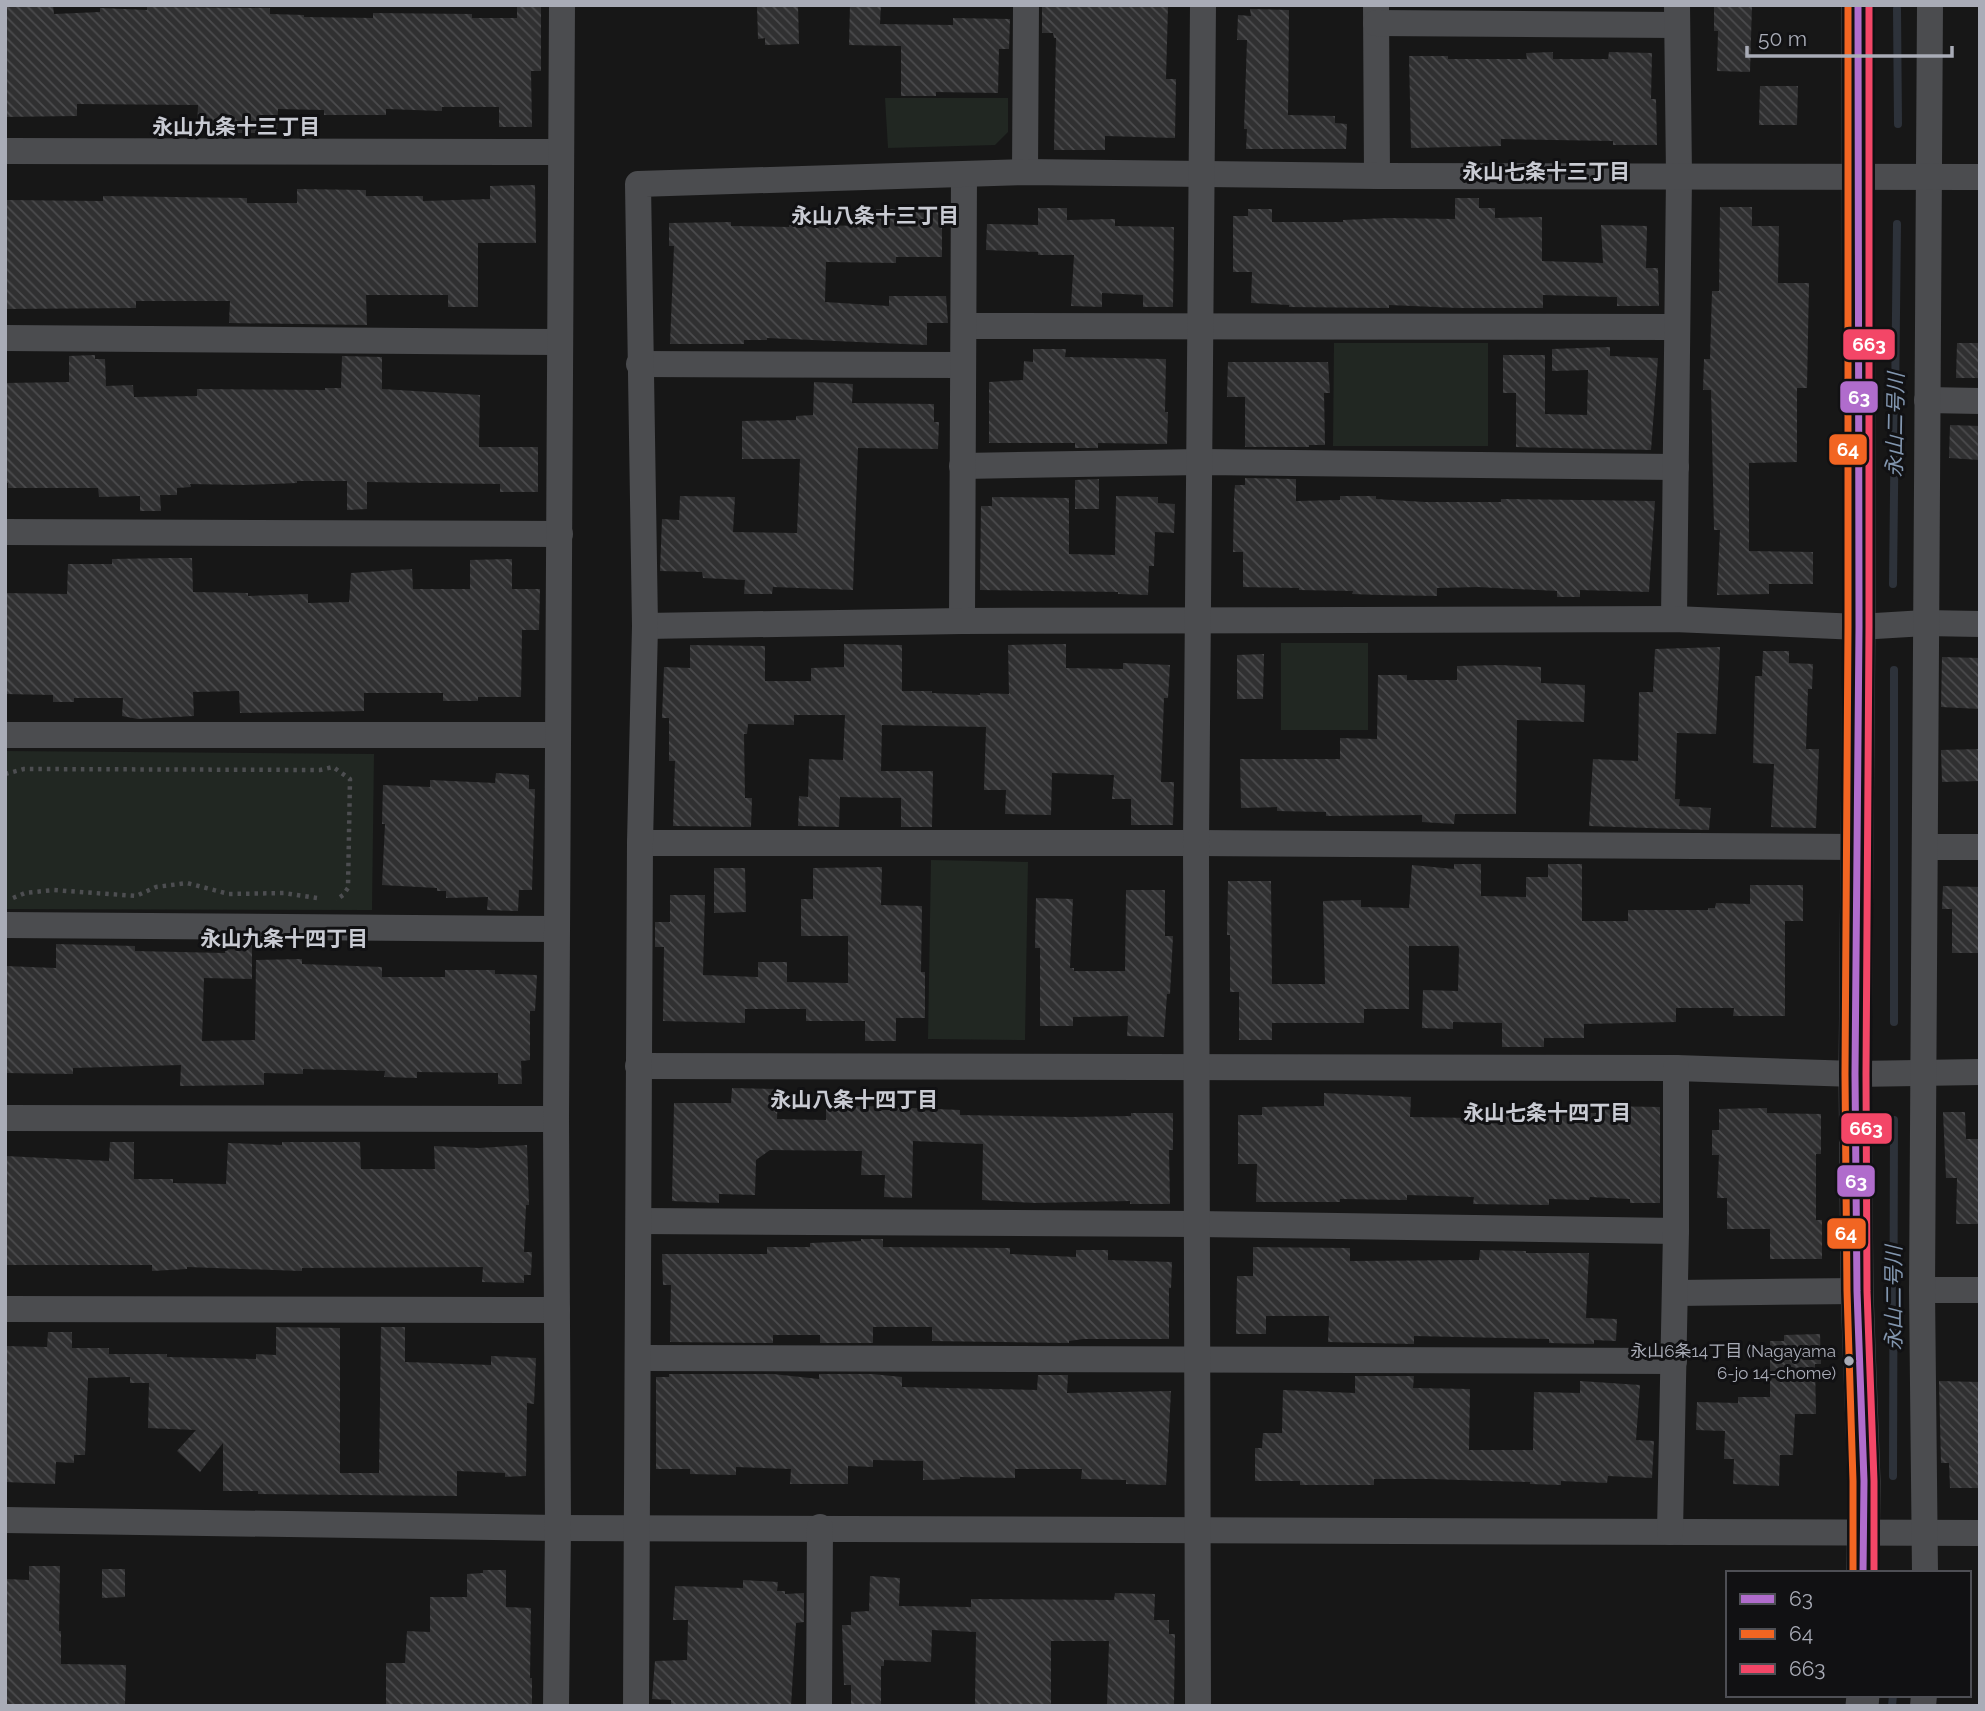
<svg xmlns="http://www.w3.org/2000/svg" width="1985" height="1711" viewBox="0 0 1985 1711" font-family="Raleway,'Noto Sans JP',sans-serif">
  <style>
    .green { fill: #212722 }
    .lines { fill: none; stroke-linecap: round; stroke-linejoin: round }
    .stream { stroke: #2d323a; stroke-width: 8 }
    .building { fill: url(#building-back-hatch) }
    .path { stroke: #4d4e51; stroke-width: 4.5; stroke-dasharray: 3.5 5; stroke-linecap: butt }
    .minor { stroke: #4b4c4f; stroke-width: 26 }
    .tertiary { stroke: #4b4c4f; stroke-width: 33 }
    .bus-1-casing { stroke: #111113; stroke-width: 12 }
    .bus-2-casing { stroke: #111113; stroke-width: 12 }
    .bus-3-casing { stroke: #111113; stroke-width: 12 }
    .bus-1 { stroke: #b06ccc; stroke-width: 7 }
    .bus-2 { stroke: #f26522; stroke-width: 7 }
    .bus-3 { stroke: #f34667; stroke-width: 7 }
    .bus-dot { fill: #a9acb7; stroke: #111113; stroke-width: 2.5 }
    .labels { text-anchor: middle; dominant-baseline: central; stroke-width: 6; stroke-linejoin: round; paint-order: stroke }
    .bus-label { font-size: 17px; fill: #a9acb7; stroke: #111113; text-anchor: end }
    .neighbourhood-label { font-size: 21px; font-weight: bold; fill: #c9cbd3; stroke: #111113 }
    .water-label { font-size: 21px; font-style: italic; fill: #8296af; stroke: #111113 }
    .line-badge { stroke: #111113; stroke-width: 2.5 }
    .badge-label { font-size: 19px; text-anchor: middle; font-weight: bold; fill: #fff }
  </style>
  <defs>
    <pattern id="building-back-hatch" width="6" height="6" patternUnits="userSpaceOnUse" patternTransform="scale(1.75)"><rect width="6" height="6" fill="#303031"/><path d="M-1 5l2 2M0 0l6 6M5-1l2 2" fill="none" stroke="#4b4b4d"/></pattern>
  </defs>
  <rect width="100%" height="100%" fill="#171717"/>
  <g class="green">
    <polygon points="885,98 1008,98 1008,132 995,145 888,148"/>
    <polygon points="1334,343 1488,343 1488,446 1333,446"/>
    <rect x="1281" y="643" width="87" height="87"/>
    <polygon points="5,751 374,754 372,910 5,909"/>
    <polygon points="931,860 1028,862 1025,1040 928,1039"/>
  </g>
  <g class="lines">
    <g class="stream">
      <polyline points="1897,9 1898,124"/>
      <polyline points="1893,584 1897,224"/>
      <polyline points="1894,1022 1894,670"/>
      <polyline points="1893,1476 1894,1120"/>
      <polyline points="1892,1706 1893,1695"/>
    </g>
  </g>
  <g class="building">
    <polygon points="5,5 53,5 54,14 100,12 100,8 147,10 147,7 270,8 270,14 304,15 304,17 373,18 373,13 472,14 472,18 517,18 517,5 541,5 541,71 531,71 532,127 499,127 499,107 442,107 442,111 386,109 386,115 324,115 324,110 278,109 277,133 197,133 198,105 77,104 77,116 5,117"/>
    <polygon points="798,5 799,44 765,45 765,38 758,39 757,6"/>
    <polygon points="850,5 881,5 880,24 953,25 953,18 1010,19 1009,49 999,49 998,93 936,92 936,96 901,96 901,46 849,45"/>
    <polygon points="1042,5 1168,6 1166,79 1176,79 1175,138 1105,136 1105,150 1054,150 1056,38 1054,38 1053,33 1042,33"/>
    <polygon points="1714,5 1752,5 1750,72 1717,71 1718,31 1714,31"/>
    <polygon points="1250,9 1289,10 1288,115 1335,116 1335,123 1347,124 1346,149 1246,149 1247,129 1244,129 1247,40 1237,40 1238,15 1251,16"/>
    <polygon points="1553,52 1553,59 1608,59 1609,52 1652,53 1651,99 1656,99 1657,145 1613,145 1613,141 1501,139 1501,146 1411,148 1409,56 1448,56 1448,59 1527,59 1526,53"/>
    <polygon points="1760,86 1798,86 1797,125 1759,125"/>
    <polygon points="535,185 536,243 478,243 478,307 448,307 448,295 366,295 367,325 229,323 230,301 136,301 136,308 5,309 5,200 103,201 103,196 247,198 247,203 297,203 297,189 366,190 366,196 423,196 423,201 490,199 490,186"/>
    <polygon points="1455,198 1479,198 1479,208 1495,208 1495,218 1542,217 1542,261 1603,263 1601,225 1647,226 1646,268 1658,268 1659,306 1617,306 1617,297 1543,295 1543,308 1459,308 1389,305 1389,308 1289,307 1289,305 1251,303 1252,272 1233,272 1233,216 1248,216 1248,209 1272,209 1272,222 1343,222 1343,220 1389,218 1455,219"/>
    <polygon points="1720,207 1752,207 1752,226 1779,226 1778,283 1809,283 1807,388 1797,388 1797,462 1749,463 1749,551 1813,552 1813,584 1769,584 1769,594 1717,595 1720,530 1714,530 1711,390 1703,390 1704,359 1710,359 1712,291 1719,291"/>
    <polygon points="1038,208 1067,208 1067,220 1115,219 1115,226 1174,227 1173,307 1143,307 1143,295 1102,293 1102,307 1071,306 1074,255 1038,255 1038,252 986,250 987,224 1038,225"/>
    <polygon points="876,209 942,209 942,257 896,257 896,263 826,262 825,302 889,306 889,296 946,296 948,323 927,323 927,345 767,338 767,340 744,340 744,344 670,344 674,246 669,246 669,223 731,222 731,226 789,227 789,225 875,226"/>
    <polygon points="1957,343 1980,343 1980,378 1956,378"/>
    <polygon points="1610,347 1610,356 1658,358 1651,450 1516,447 1516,393 1503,393 1503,355 1545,355 1545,414 1587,415 1588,370 1552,371 1552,349"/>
    <polygon points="1033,349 1066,349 1065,357 1166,359 1165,412 1168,412 1167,444 1098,443 1098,448 1075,448 1075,443 989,443 989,382 1023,380 1024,361 1033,362"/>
    <polygon points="95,355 95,359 105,359 106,386 133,385 134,397 197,396 197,389 325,390 325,388 341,388 342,356 382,357 382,389 480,395 479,447 538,447 538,492 500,492 500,484 367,482 367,509 347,510 347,481 297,481 297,483 245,485 190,484 191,487 177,488 177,495 160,495 161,511 140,511 140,496 99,497 98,488 8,488 8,483 5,483 5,383 69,382 69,356"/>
    <polygon points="1228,362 1328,362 1330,393 1324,393 1325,445 1309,445 1309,447 1245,447 1245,397 1227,397"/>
    <polygon points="814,382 853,384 852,403 934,404 934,422 939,422 938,449 858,448 853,590 773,587 772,594 744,594 745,580 703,578 702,572 660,571 662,519 679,520 680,496 735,497 733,532 797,533 800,459 742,459 742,421 796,420 796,416 813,415"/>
    <polygon points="1950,425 1980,426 1980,460 1949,458"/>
    <polygon points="1245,478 1296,479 1296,501 1340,500 1340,496 1376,496 1376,499 1425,502 1501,502 1501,499 1655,501 1649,592 1580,590 1580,597 1557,597 1557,591 1478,587 1437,588 1437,596 1380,595 1352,594 1353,591 1299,590 1299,588 1243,587 1243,552 1233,552 1234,498 1235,485 1245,485"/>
    <polygon points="1099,479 1099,509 1075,509 1075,480"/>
    <polygon points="1116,496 1158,497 1158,503 1175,504 1174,533 1155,532 1154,566 1149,566 1148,595 1118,594 1118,592 980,590 981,506 992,506 992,497 1069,498 1069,554 1115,555"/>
    <polygon points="170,558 192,558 193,592 248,593 248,596 308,594 308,603 349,602 351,573 412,569 413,589 470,589 470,560 512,559 512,589 540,589 539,630 522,630 521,697 478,697 478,701 443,701 443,693 364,693 364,711 240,713 239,691 193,692 194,716 138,719 122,716 123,698 74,698 74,702 53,702 53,695 5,694 5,593 67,594 68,564 112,564 112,559"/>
    <polygon points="844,644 902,645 902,691 932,691 932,693 980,695 980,693 1009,694 1008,645 1066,644 1066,668 1123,669 1123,663 1170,665 1168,698 1164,698 1161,782 1174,782 1173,825 1131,825 1131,799 1112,799 1114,775 1052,773 1051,815 1005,814 1006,790 984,790 986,727 882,725 881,771 933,771 932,827 901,827 901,798 840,797 839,827 798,826 799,796 808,797 809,759 843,760 845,715 794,715 794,725 748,724 747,734 744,734 745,798 752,798 751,827 673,826 675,761 669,761 669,718 662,718 664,667 690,668 690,645 765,646 765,681 811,681 811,668 844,667"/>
    <polygon points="1720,647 1716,734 1677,733 1675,799 1680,799 1679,806 1711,808 1709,830 1589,826 1593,759 1638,761 1639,692 1653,692 1655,649"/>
    <polygon points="1763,651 1789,651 1789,663 1813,664 1812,689 1808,689 1806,749 1819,749 1816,828 1771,827 1774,764 1753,763 1755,676 1762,676"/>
    <polygon points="1264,654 1263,699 1237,699 1237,655"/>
    <polygon points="1942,657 1980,658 1980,709 1941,707"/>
    <polygon points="1500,665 1541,667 1541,683 1585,685 1584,722 1517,720 1516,814 1455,814 1454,824 1422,822 1422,815 1326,816 1326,812 1277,811 1277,807 1241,808 1240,759 1340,759 1340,738 1377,739 1378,675 1407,675 1407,680 1457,680 1457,666"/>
    <polygon points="1980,749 1980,781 1942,782 1941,750"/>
    <polygon points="496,773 529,775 529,789 535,789 532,890 519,890 518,911 487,910 488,897 446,898 446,891 437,891 437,888 382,885 385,824 382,824 383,785 430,787 430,780 495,783"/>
    <polygon points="1454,864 1481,864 1481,896 1526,897 1526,877 1548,877 1548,864 1582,864 1582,921 1628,921 1628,910 1708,910 1708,908 1715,908 1716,903 1750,904 1750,885 1803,885 1803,921 1785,921 1785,1016 1733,1016 1734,1008 1676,1008 1676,1022 1584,1024 1584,1038 1544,1038 1544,1047 1502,1047 1502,1023 1453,1022 1453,1029 1422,1028 1423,990 1458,991 1459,949 1458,946 1409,946 1409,1009 1364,1009 1364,1023 1272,1023 1272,1040 1239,1040 1239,992 1230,992 1230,935 1227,935 1228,881 1271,881 1272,984 1325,984 1323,901 1361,900 1361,907 1409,908 1412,865 1454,869"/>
    <polygon points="882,867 881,905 922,906 921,972 925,972 925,1018 896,1018 896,1041 865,1041 865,1021 806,1021 806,1009 745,1009 745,1023 663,1021 664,947 655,947 655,922 670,922 670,895 705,895 703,975 758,977 758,962 787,962 787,982 848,983 848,936 801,936 801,899 813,899 813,868"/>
    <polygon points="714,868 745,868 746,912 714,913"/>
    <polygon points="1943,886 1980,887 1980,953 1952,953 1952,909 1942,909"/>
    <polygon points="1126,890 1165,890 1165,936 1173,936 1170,994 1167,994 1164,1037 1127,1036 1128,1016 1073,1017 1073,1026 1040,1026 1040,948 1035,948 1036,898 1073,899 1070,968 1074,968 1074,971 1125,971"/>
    <polygon points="56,944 135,946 135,951 225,953 225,945 252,945 252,979 204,978 202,1041 255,1040 256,960 302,959 302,964 382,967 382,977 445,977 445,970 495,970 495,974 537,975 535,1011 530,1011 530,1060 521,1061 522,1084 498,1084 498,1073 417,1072 417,1078 384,1077 385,1071 303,1069 303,1074 264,1073 264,1085 180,1086 181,1065 73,1068 73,1074 5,1073 5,966 56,968"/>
    <polygon points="732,1088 778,1089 777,1119 826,1120 826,1107 864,1106 960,1110 960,1115 1071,1117 1131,1116 1131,1113 1173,1113 1173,1150 1169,1150 1170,1204 1130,1204 1130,1201 1035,1203 982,1200 983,1144 913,1141 912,1198 884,1197 885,1175 861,1175 862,1151 770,1150 756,1160 755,1195 719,1194 719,1203 672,1201 674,1103 731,1103"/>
    <polygon points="1324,1093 1411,1097 1410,1117 1474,1118 1474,1112 1600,1113 1600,1106 1660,1107 1660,1203 1630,1203 1630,1199 1590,1197 1589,1200 1549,1199 1549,1205 1473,1204 1474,1197 1407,1195 1407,1200 1340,1199 1340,1202 1256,1202 1257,1164 1238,1164 1238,1115 1262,1115 1262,1107 1324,1106"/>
    <polygon points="1767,1108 1767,1113 1821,1114 1821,1154 1816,1154 1816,1220 1822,1220 1822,1259 1770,1259 1770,1229 1727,1229 1727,1198 1717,1198 1719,1155 1712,1155 1712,1130 1719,1130 1719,1109"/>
    <polygon points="1943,1112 1965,1112 1966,1139 1980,1139 1980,1224 1956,1224 1957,1178 1946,1178"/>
    <polygon points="110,1142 134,1142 134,1179 173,1179 173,1183 226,1184 228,1143 282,1145 282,1142 360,1142 361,1169 435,1169 434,1146 479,1148 527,1145 529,1205 526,1205 524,1252 532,1252 531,1275 524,1275 524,1283 482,1282 483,1267 302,1268 302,1271 187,1267 187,1269 152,1271 152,1265 5,1265 5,1156 109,1161"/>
    <polygon points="861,1239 883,1239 883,1247 1010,1248 1010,1254 1076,1257 1076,1250 1108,1250 1108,1260 1172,1262 1171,1288 1169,1288 1169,1339 1083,1339 1069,1341 1069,1343 932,1341 932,1327 873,1327 873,1343 820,1343 820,1335 773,1335 773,1343 670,1342 671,1285 663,1285 662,1254 767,1254 767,1247 810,1247 810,1243 861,1241"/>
    <polygon points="1253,1247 1350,1248 1350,1261 1479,1260 1480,1250 1526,1251 1526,1253 1589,1253 1586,1318 1617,1319 1616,1341 1594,1340 1594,1344 1549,1343 1549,1339 1414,1336 1414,1344 1328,1342 1329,1316 1266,1316 1266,1334 1236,1334 1237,1276 1253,1276"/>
    <polygon points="276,1327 340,1328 340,1473 379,1473 381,1327 405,1327 405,1362 491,1365 491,1356 536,1358 534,1404 527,1403 526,1476 505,1477 505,1473 457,1471 457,1496 258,1494 258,1491 223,1491 223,1443 200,1472 177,1451 196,1430 148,1428 149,1383 130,1383 130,1377 88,1378 85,1455 74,1455 74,1463 56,1462 55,1484 5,1482 5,1346 47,1347 48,1332 72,1332 72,1348 109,1348 109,1354 167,1354 167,1357 256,1359 256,1354 276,1355"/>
    <polygon points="1820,1334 1821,1364 1815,1364 1816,1414 1795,1414 1793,1455 1780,1455 1779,1486 1733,1484 1734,1459 1724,1459 1725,1431 1696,1430 1697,1402 1738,1403 1738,1397 1770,1397 1770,1341 1784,1341 1784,1335"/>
    <polygon points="669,1374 773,1374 819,1379 819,1374 872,1374 902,1377 902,1387 1037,1390 1038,1375 1068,1375 1067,1393 1171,1391 1166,1485 1126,1484 1126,1480 1081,1479 1082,1469 1015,1469 1015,1478 960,1477 960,1479 923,1480 923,1461 873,1460 873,1467 848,1466 848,1484 790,1484 791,1469 736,1467 736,1475 690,1474 690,1469 656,1469 656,1377 669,1377"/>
    <polygon points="1355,1376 1414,1376 1413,1388 1470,1389 1469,1450 1533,1450 1534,1392 1580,1393 1580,1381 1640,1385 1636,1440 1654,1441 1652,1478 1608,1476 1607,1483 1561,1481 1561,1485 1530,1484 1530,1482 1429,1479 1374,1479 1374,1485 1300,1485 1300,1481 1255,1481 1255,1448 1262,1448 1263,1433 1282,1433 1283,1390 1355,1393"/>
    <polygon points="1939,1381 1980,1382 1980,1488 1950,1488 1949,1463 1941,1463"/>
    <polygon points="29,1566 60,1566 59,1631 61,1631 61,1664 126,1665 125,1704 5,1706 5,1579 29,1580"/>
    <polygon points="102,1569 125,1569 125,1597 102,1598"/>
    <polygon points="483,1570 506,1570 506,1607 531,1608 530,1678 532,1678 532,1706 386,1706 386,1663 405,1663 407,1631 430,1632 430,1597 467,1597 467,1574 483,1573"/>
    <polygon points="870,1576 900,1578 899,1606 971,1607 971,1599 1114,1600 1115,1593 1155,1594 1154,1620 1169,1620 1169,1634 1175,1634 1174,1706 1107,1706 1109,1641 1051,1641 1051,1706 975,1706 976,1632 932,1630 931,1662 884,1660 884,1666 881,1666 881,1706 851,1706 851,1685 844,1685 842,1625 851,1625 851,1612 869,1611"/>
    <polygon points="743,1580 778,1582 777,1591 785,1591 785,1594 804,1593 804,1622 796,1623 791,1706 671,1706 671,1700 652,1699 655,1661 687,1660 688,1620 673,1620 675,1586 743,1588"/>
  </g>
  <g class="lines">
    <g class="path">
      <polyline points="5,774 24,769 320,770 333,767 350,779 348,888 343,895 336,900"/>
      <polyline points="13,898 25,893 54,890 136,896 156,887 187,883 229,894 284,893 317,898"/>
    </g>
    <g class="minor">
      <polyline points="1376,7 1377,176"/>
      <polyline points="1376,23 1676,25"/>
      <polyline points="5,151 561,152"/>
      <polyline points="1025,172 1026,5"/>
      <polyline points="965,326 1677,327"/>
      <polyline points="5,338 559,342"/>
      <polyline points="639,364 962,365"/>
      <polyline points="1927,400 1980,401"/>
      <polyline points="962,466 1201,462 1676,467"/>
      <polyline points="5,532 560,534"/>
      <polyline points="1674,619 1679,176 1677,5"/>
      <polyline points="962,621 964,175"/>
      <polyline points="645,626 962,621 1674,619 1859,627 1925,623 1980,624"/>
      <polyline points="5,735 558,735"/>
      <polyline points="640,843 1196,843 1857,847"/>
      <polyline points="1926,847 1980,847"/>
      <polyline points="5,925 557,929"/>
      <polyline points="638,1066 1676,1068 1855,1074 1980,1072"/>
      <polyline points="5,1118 556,1119"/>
      <polyline points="639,1221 1196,1224 1676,1231"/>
      <polyline points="1922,1290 1980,1290"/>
      <polyline points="1676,1293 1857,1291"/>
      <polyline points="5,1309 557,1310"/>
      <polyline points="639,1358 1674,1361"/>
      <polyline points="5,1520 558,1528 1980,1533"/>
      <polyline points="1670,1532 1676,1231 1676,1068"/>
      <polyline points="1925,1573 1922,1290 1930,5"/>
      <polyline points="556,1706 558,1528 556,1119 562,5"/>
      <polyline points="636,1706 640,843 645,626 638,184 1025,172 1377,176 1980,177"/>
      <polyline points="819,1706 820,1527"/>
      <polyline points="1198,1706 1196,843 1203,5"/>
      <polyline points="1923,1706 1924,1695"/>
    </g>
    <g class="tertiary">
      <polyline points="1858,5 1859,627 1855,1074 1857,1291 1864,1481 1863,1573"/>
      <polyline points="1862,1706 1863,1695"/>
    </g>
    <defs>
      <polyline id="bus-1" points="1858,5 1859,627 1855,1074 1857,1291 1864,1481 1863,1573"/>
      <polyline id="bus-2" points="1848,5 1848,627 1845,1074 1847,1291 1853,1481 1853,1573"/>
      <polyline id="bus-3" points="1869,5 1869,627 1866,1074 1867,1291 1874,1481 1874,1573"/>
    </defs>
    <use href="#bus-1" class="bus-1-casing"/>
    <use href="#bus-2" class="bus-2-casing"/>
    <use href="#bus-3" class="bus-3-casing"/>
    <use href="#bus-1" class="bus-1"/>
    <use href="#bus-2" class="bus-2"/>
    <use href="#bus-3" class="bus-3"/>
  </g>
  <circle class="bus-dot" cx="1849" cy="1361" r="6"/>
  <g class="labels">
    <g class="bus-label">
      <text x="1836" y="1351">永山6条14丁目 (Nagayama<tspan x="1836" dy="22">6-jo 14-chome)</tspan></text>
    </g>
    <g class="neighbourhood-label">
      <text x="236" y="126">永山九条十三丁目</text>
      <text x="1546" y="171">永山七条十三丁目</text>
      <text x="875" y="215">永山八条十三丁目</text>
      <text x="284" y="938">永山九条十四丁目</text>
      <text x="854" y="1099">永山八条十四丁目</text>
      <text x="1547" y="1112">永山七条十四丁目</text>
    </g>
    <g class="water-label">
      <text transform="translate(1895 425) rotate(-89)">永山二号川</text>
      <text transform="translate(1893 1298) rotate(-90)">永山二号川</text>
    </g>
  </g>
  <g class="line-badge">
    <rect x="1842" y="328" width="54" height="33" rx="7" fill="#f34667"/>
    <rect x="1839" y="380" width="40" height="34" rx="7" fill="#b06ccc"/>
    <rect x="1828" y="433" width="40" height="33" rx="7" fill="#f26522"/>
    <rect x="1840" y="1112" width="53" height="33" rx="7" fill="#f34667"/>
    <rect x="1836" y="1164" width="40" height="34" rx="7" fill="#b06ccc"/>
    <rect x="1826" y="1217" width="41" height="33" rx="7" fill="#f26522"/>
  </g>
  <g class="badge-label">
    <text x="1869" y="351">663</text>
    <text x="1859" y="404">63</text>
    <text x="1848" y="456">64</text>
    <text x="1866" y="1135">663</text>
    <text x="1856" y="1188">63</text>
    <text x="1846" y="1240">64</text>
  </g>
  <rect width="1985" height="1711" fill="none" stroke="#a9acb7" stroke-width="14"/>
  <rect x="1726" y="1571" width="245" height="126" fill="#111113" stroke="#4e4f55" stroke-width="2"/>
  <rect x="1740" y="1594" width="35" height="10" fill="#b06ccc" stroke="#4e4f55" stroke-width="2"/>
  <text x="1789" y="1606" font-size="21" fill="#a9acb7">63</text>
  <rect x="1740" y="1629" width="35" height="10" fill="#f26522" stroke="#4e4f55" stroke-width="2"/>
  <text x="1789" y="1641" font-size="21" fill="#a9acb7">64</text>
  <rect x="1740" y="1664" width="35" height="10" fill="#f34667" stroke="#4e4f55" stroke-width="2"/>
  <text x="1789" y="1676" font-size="21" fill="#a9acb7">663</text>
  <path d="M1747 46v10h205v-10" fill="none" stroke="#a9acb7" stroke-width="3.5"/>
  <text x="1758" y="46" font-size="21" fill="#a9acb7" stroke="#111113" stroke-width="5" paint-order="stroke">50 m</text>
</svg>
